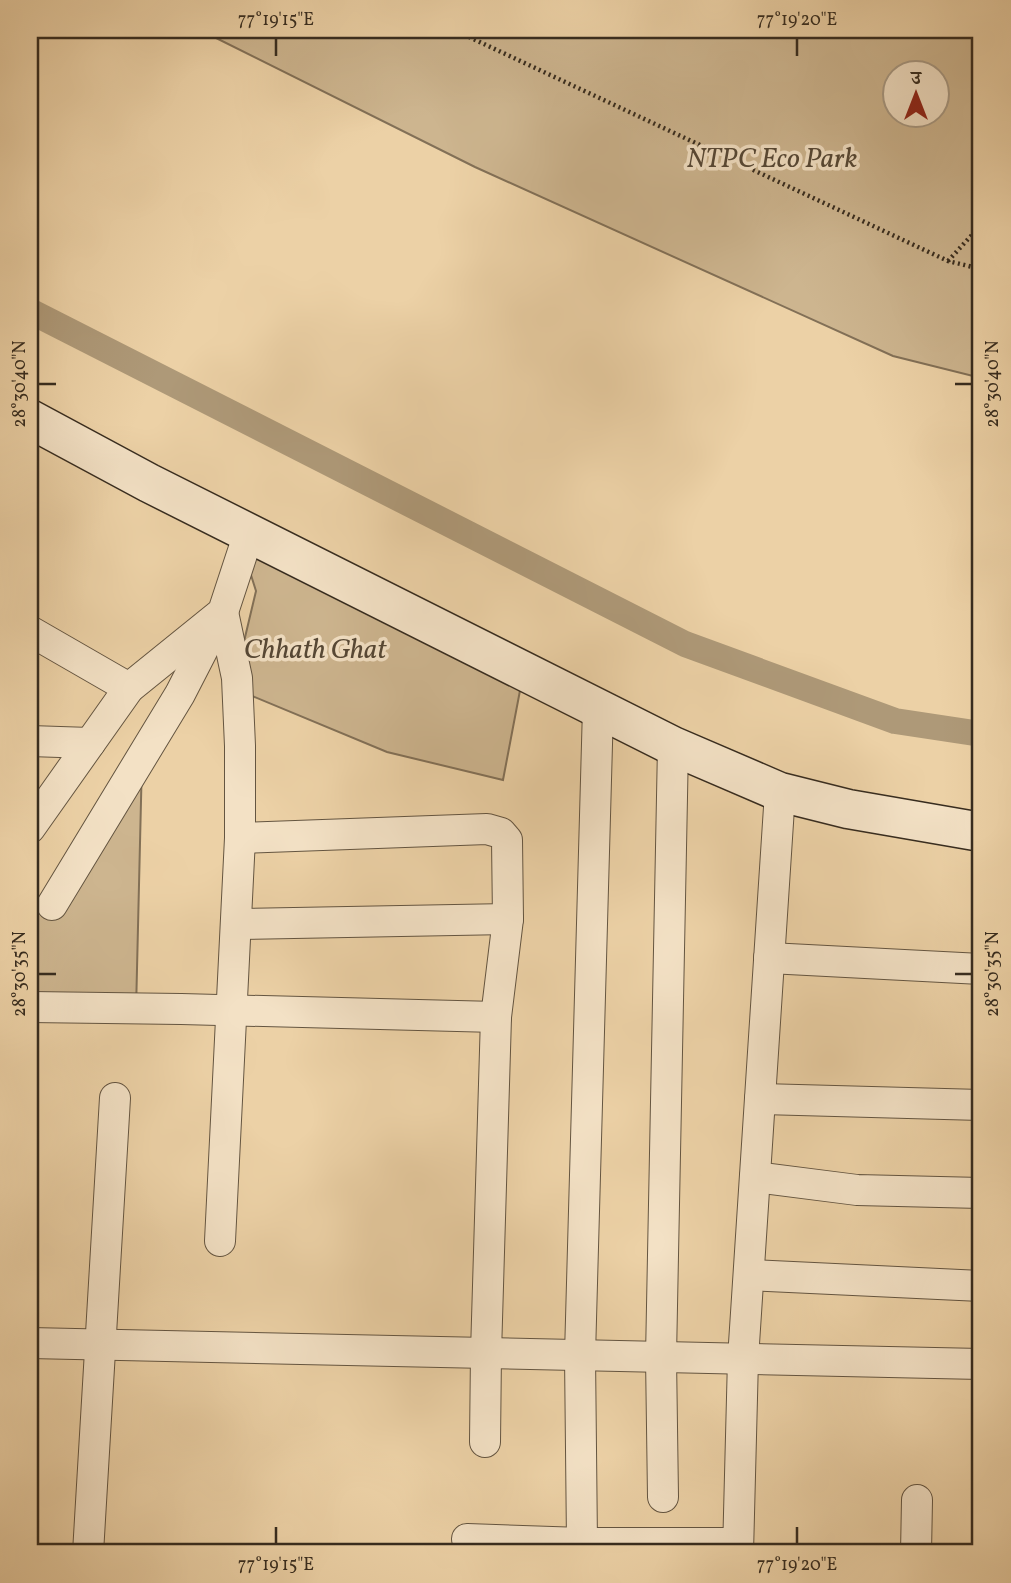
<svg xmlns="http://www.w3.org/2000/svg" width="1011" height="1583" viewBox="0 0 1011 1583" font-family="Vollkorn,'Noto Serif Devanagari',serif">
  <style>
    .green { fill: #cdb58f; stroke: #827057; stroke-width: 2; fill-rule: evenodd }
    .lines { fill: none; stroke-linecap: round; stroke-linejoin: round }
    .canal { stroke: #ae9978; stroke-width: 26 }
    .street-casing { stroke: #645541; stroke-width: 32 }
    .secondary-casing { stroke: #372c1f; stroke-width: 41 }
    .path { stroke: #372c1f; stroke-width: 4.5; stroke-dasharray: 2 3.5; stroke-linecap: butt }
    .street { stroke: #f3e1c5; stroke-width: 30 }
    .secondary { stroke: #f3e1c5; stroke-width: 38 }
    .ticks { fill: none; stroke: #372c1f; stroke-width: 2.5 }
    .labels { text-anchor: middle; dominant-baseline: central; stroke-width: 7; stroke-linejoin: round; paint-order: stroke }
    .park-label { font-size: 28px; font-style: italic; fill: #554735; stroke: #f3e1c5 }
    .neatline { fill: none; stroke: #372c1f; stroke-width: 2.5 }
    .ticks-label { font-size: 18px; text-anchor: middle; fill: #372c1f }
  </style>
  <rect width="100%" height="100%" fill="#ecd1a6"/>
  <filter id="stains"><feTurbulence type="fractalNoise" baseFrequency=".00286" numOctaves="4"/><feColorMatrix values="0 0 0 0 .2 0 0 0 0 .09 0 0 0 0 .02 0 0 0 .5 -.17"/></filter>
  <radialGradient id="worn" r=".72"><stop offset=".6" stop-color="#630" stop-opacity="0"/><stop offset="1" stop-color="#630" stop-opacity=".3"/></radialGradient>
  <g class="green">
    <path d="M 200,30 L 981,30 L 981,378 L 893,356 L 475,167 ZM 895,74 L 937,74 L 937,116 L 895,116 Z"/>
    <polygon points="240,540 522,680 503,780 387,752 233,688 256,591"/>
    <polygon points="142,759 136,1011 30,1004 30,914"/>
  </g>
  <g class="lines">
    <polyline class="canal" points="30,311 685,644 895,721 981,734"/>
    <defs>
      <g id="street">
        <polyline points="30,631 129,688"/>
        <polyline points="30,741 90,743"/>
        <polyline points="30,828 129,688 223,612 249,533"/>
        <polyline points="240,838 487,829 501,833 507,840 508,919 496,1017 486,1353 485,1442"/>
        <polyline points="52,905 180,694 216,624"/>
        <polyline points="236,924 508,919"/>
        <polyline points="769,958 981,969"/>
        <polyline points="30,1007 181,1009 496,1017"/>
        <polyline points="760,1099 981,1105"/>
        <polyline points="755,1177 857,1190 981,1193"/>
        <polyline points="220,1241 240,838 240,746 237,678 223,612"/>
        <polyline points="749,1275 981,1286"/>
        <polyline points="30,1343 981,1364"/>
        <polyline points="663,1497 661,1357 673,746"/>
        <polyline points="467,1539 582,1543 738,1543"/>
        <polyline points="582,1543 580,1355 598,708"/>
        <polyline points="88,1553 115,1098"/>
        <polyline points="738,1553 743,1359 780,792"/>
        <polyline points="916,1553 917,1500"/>
      </g>
      <polyline id="secondary" points="30,419 149,483 673,746 780,792 848,809 981,832"/>
    </defs>
    <use href="#street" class="street-casing"/>
    <use href="#secondary" class="secondary-casing"/>
    <g class="path">
      <polyline points="454,30 948,261 981,269"/>
      <polyline points="948,261 981,225"/>
    </g>
    <use href="#street" class="street"/>
    <use href="#secondary" class="secondary"/>
  </g>
  <path class="ticks" d="M 276,38 L 276,56M 797,38 L 797,56M 38,384 L 56,384M 955,384 L 972,384M 38,974 L 56,974M 955,974 L 972,974M 276,1527 L 276,1544M 797,1527 L 797,1544"/>
  <g class="labels">
    <g class="park-label">
      <text x="772" y="159">NTPC Eco Park</text>
      <text x="315" y="650">Chhath Ghat</text>
    </g>
  </g>
  <rect width="1011" height="1583" fill="none" stroke="#ecd1a6" stroke-width="77"/>
  <g transform="translate(916 94)"><circle r="33" fill="#f3e1c5" stroke="#a89983" stroke-width="2"/>
  <path d="M0-5L12 26L0 18L-12 26Z" fill="#8f2418"/>
  <text y="-10" font-size="19" font-weight="bold" text-anchor="middle" fill="#372c1f">उ</text>
  </g>
  <rect x="38" y="38" width="934" height="1506" class="neatline"/>
  <g class="ticks-label">
    <text x="276" y="25">77°19'15"E</text>
    <text x="797" y="25">77°19'20"E</text>
    <text transform="translate(19 384) rotate(-90)" y="6">28°30'40"N</text>
    <text transform="translate(992 384) rotate(-90)" y="6">28°30'40"N</text>
    <text transform="translate(19 974) rotate(-90)" y="6">28°30'35"N</text>
    <text transform="translate(992 974) rotate(-90)" y="6">28°30'35"N</text>
    <text x="276" y="1570">77°19'15"E</text>
    <text x="797" y="1570">77°19'20"E</text>
  </g>
  <rect width="100%" height="100%" filter="url(#stains)"/>
  <rect width="100%" height="100%" fill="url(#worn)"/>
</svg>
